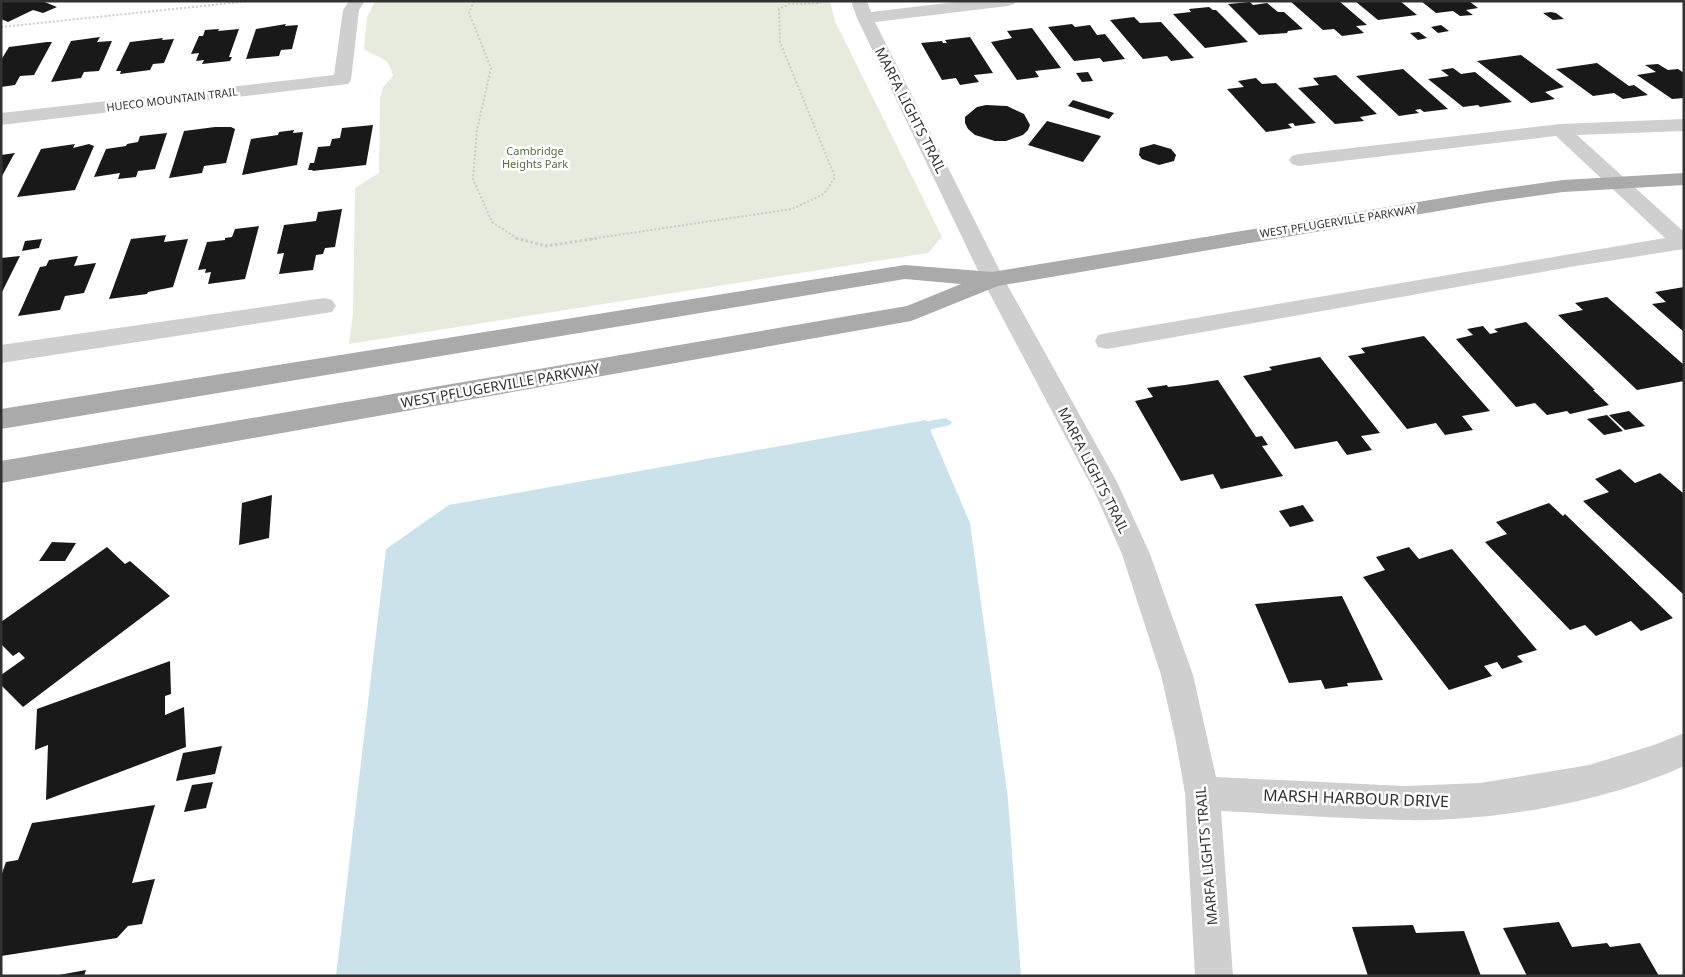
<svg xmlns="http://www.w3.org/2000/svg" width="1685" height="977" viewBox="0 0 1685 977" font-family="'Noto Sans',sans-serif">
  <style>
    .green { fill: #e6ebde }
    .water { fill: #cce2eb }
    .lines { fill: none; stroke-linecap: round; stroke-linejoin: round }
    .stream { fill: #cce2eb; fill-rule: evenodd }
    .building { fill: #191919 }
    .path-far1 { stroke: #ccc; stroke-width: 2; stroke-dasharray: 2 2; stroke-linecap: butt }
    .path { stroke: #ccc; stroke-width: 3; stroke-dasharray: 2.5 2.5; stroke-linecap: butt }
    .minor { fill: #cfcfcf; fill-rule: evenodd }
    .major { fill: #aaa; fill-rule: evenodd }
    .labels { text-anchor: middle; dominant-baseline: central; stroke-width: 5; stroke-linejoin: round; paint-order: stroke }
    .far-street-label { font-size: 11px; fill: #323232; stroke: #fff }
    .far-park-label { font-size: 11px; fill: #596e40; stroke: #fff }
    .street-label { font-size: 14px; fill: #323232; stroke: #fff }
    .near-street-label { font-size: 16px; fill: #323232; stroke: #fff }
  </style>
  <rect width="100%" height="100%" fill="#fff"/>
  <path class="green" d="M 375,1 L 830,1 L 835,21 L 942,237 L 928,253 L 349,344 L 353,314 L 355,188 L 379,173 L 380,99 L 383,87 L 393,76 C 388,54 379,60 364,49 L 367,17 Z"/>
  <polygon class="water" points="926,420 970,523 1008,799 1021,976 336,976 386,549 449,505"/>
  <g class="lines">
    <polygon class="stream" points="946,418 952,422 950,425 912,434 906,429 912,424"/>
  </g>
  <g class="building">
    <polygon points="1,1 42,1 57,7 43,13 33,10 8,22 1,19"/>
    <polygon points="1290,1 1339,1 1367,25 1356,26 1364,33 1342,36 1334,29 1323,30"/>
    <polygon points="1355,1 1400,1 1417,15 1378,20"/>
    <polygon points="1421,1 1469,1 1478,8 1466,10 1473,15 1460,16 1453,11 1436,13"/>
    <polygon points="1250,2 1253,5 1267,3 1278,12 1284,12 1303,29 1288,31 1287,33 1259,35 1228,4"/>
    <polygon points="1209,7 1213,10 1216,10 1248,42 1205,48 1173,14 1191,12 1189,9"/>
    <polygon points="1551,12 1556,13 1564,19 1553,20 1543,13"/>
    <polygon points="1134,17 1140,23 1161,22 1194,58 1171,61 1167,56 1143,59 1110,20"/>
    <polygon points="286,24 285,26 298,25 292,49 281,50 279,56 246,59 256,29"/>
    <polygon points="1072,24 1075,27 1090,25 1097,35 1105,34 1125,59 1103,62 1100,58 1074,61 1048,27"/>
    <polygon points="1441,25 1449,31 1438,33 1431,27"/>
    <polygon points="1032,28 1061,68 1035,71 1039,77 1017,80 991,42 1012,38 1007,31"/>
    <polygon points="219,29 218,31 239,29 229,57 232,57 230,61 202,64 204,60 196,61 199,53 191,54 199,36 203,36 205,30"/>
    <polygon points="1419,32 1427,38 1418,40 1410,33"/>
    <polygon points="100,37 97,42 112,41 99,71 84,72 81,78 51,82 71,41"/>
    <polygon points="970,37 993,73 974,75 979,82 960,85 956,78 942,80 921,43 942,41 943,43 947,43 945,40"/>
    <polygon points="163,38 162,40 174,39 164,63 153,64 150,70 120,74 121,71 116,71 130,42"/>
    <polygon points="47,42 52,42 34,75 20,76 15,85 1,87 1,60 9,47"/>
    <polygon points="1521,55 1564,87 1545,92 1555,99 1531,103 1477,61"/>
    <polygon points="1597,63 1629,86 1634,85 1648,95 1623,99 1614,93 1593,96 1556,69"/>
    <polygon points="1658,64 1668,70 1678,69 1684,73 1684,98 1672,99 1637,75 1656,72 1645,65"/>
    <polygon points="1453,68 1461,74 1475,72 1512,102 1480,107 1478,105 1463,107 1428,79 1449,76 1441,70"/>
    <polygon points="1403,69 1448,109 1424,112 1420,109 1415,110 1419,113 1399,116 1356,76"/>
    <polygon points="1088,72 1093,81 1082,82 1076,73"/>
    <polygon points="1336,75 1377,114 1360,117 1364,121 1335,124 1298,88 1319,85 1313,78"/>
    <polygon points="1256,78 1262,84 1276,83 1316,123 1295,126 1293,123 1288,124 1292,128 1266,132 1227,89 1244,87 1238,81"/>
    <polygon points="1073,100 1114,113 1109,119 1068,106"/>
    <polygon points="986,105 1007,106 1024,114 1030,125 1028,130 1023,135 1006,141 995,141 975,135 968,129 965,123 965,117 977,107"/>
    <polygon points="1047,121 1101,136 1083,162 1028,145"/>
    <polygon points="373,125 366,165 312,171 313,170 308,170 310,163 314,163 318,147 330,146 332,139 340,138 342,128"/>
    <polygon points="215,127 231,127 235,129 226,163 204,166 202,173 169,178 184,131"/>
    <polygon points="294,130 293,133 303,132 297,165 242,175 251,139 278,135 279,132"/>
    <polygon points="167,133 155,169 138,171 136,177 118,179 120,173 94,177 106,149 126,146 127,144 138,142 140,136"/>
    <polygon points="75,144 73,148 89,144 94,146 75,190 17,197 41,149"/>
    <polygon points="1154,144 1171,149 1176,155 1174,161 1159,165 1142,159 1139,155 1140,148"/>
    <polygon points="15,153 13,156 1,178 1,155"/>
    <polygon points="342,209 335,247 325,248 323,254 316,255 313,270 279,274 284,253 277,254 284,225 316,221 318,212"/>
    <polygon points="259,226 245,279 208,284 211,272 205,273 206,269 198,270 207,242 225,240 225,238 232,237 235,229"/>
    <polygon points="166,235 164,242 188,239 173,287 148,292 147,294 109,299 131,239"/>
    <polygon points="42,239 39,248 22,251 25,241"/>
    <polygon points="20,256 1,294 1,258"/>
    <polygon points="78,256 74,266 96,263 84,293 65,296 60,310 18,316 40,267 46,266 49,260"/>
    <polygon points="1684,287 1684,332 1652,304 1666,302 1655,292"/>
    <polygon points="1607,297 1684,365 1684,381 1637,390 1558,315 1583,310 1575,303"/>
    <polygon points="1526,322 1595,390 1593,390 1609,405 1570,414 1567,411 1547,415 1535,403 1516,407 1456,339 1473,335 1467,329 1483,326 1490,334 1498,332 1494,329"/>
    <polygon points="1424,336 1490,411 1462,416 1473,430 1445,435 1436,423 1407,429 1348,356 1365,353 1361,348"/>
    <polygon points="1320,357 1380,433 1361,436 1372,450 1347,455 1337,441 1295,449 1243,376 1272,370 1269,367"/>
    <polygon points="1218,380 1256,437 1262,436 1268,445 1262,446 1283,476 1221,489 1213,474 1181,481 1135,401 1153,397 1147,388 1167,385 1168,387 1185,385"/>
    <polygon points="1629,411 1645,426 1625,430 1609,415"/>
    <polygon points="1607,415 1623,431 1604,435 1587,419"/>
    <polygon points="1620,469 1635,483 1660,473 1684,494 1684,595 1583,501 1609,492 1595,479"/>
    <polygon points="272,495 269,538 239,545 242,503"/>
    <polygon points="1549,503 1563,516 1565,514 1673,618 1641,631 1631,621 1596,636 1585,625 1570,630 1485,542 1507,534 1496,522"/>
    <polygon points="1303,505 1314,521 1290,527 1279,511"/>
    <polygon points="52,542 76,543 65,561 39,561"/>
    <polygon points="107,547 125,564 130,561 170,596 23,707 1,685 1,675 25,658 19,652 13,656 1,644 1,622"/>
    <polygon points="1409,547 1419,559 1452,549 1537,650 1517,656 1523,662 1502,669 1497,662 1484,666 1492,676 1449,690 1363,577 1385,570 1376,557"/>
    <polygon points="1342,596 1383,680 1347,683 1348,686 1325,689 1321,680 1289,683 1255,604"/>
    <polygon points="170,661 171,694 165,696 165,715 184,707 186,747 46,800 48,745 35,750 37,709"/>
    <polygon points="222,746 215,774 176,781 183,753"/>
    <polygon points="213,782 206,808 184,812 192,785"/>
    <polygon points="155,805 132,883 155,879 142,924 128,926 117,938 1,956 1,876 6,862 18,860 32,823"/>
    <polygon points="1559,922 1572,947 1607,943 1610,947 1640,943 1659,976 1527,976 1503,928"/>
    <polygon points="1413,925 1416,933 1464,931 1481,976 1368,976 1352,927"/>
    <polygon points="86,970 84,976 59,976 59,975"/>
  </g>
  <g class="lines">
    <g class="path-far1">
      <polyline points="474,1 469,13 491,68 477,130 473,179 492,222 518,239"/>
      <polyline points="1,27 250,1"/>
      <polyline points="591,239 792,209 824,194 835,177 780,42 779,9 789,4 821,3"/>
    </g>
    <polyline class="path" points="516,238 546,246 599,238"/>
    <g class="minor">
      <polygon points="349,1 365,1 359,10 351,80 348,84 1,125 1,113 334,75 343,10"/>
      <path d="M 851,1 L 867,1 L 871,12 L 964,1 L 1016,1 L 1014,4 L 1008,6 L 875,22 L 1004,279 L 1117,482 L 1150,554 L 1193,675 L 1216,777 L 1404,786 L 1480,783 L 1589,765 L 1654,745 L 1684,733 L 1684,766 C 1603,803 1491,822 1403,820 C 1342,819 1281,814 1221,811 L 1233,976 L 1195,976 L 1185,793 L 1175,737 L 1161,675 L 1122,554 L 1094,491 L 982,279 L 857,18 Z"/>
      <polygon points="1684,119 1684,131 1577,135 1684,232 1684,249 1570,267 1107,349 1098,347 1095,341 1098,335 1107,333 1665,238 1556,136 1299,166 1292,164 1289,160 1292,156 1299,154 1560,124"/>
      <polygon points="324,298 332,300 336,306 332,312 1,363 1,345"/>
    </g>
    <polygon class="major" points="1684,173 1684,185 1563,192 1491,202 998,286 911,321 1,483 1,461 907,306 961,284 905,279 1,429 1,409 905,265 992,272 1491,190 1563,180"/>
  </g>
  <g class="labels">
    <g class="far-street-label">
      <text transform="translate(172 99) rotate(-7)">HUECO MOUNTAIN TRAIL</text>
      <text transform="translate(1338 221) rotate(-9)">WEST PFLUGERVILLE PARKWAY</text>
    </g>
    <g class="far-park-label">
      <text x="535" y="150">Cambridge<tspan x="535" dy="13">Heights Park</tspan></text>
    </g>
    <g class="street-label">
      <text transform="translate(911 110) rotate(63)">MARFA LIGHTS TRAIL</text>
      <text transform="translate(500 385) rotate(-10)">WEST PFLUGERVILLE PARKWAY</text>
      <text transform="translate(1094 470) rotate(63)">MARFA LIGHTS TRAIL</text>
      <text transform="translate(1206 856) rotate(-95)">MARFA LIGHTS TRAIL</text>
    </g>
    <g class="near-street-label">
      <text transform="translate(1356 798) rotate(2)">MARSH HARBOUR DRIVE</text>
    </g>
  </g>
  <rect width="1685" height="977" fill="none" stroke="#323232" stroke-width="5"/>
</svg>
